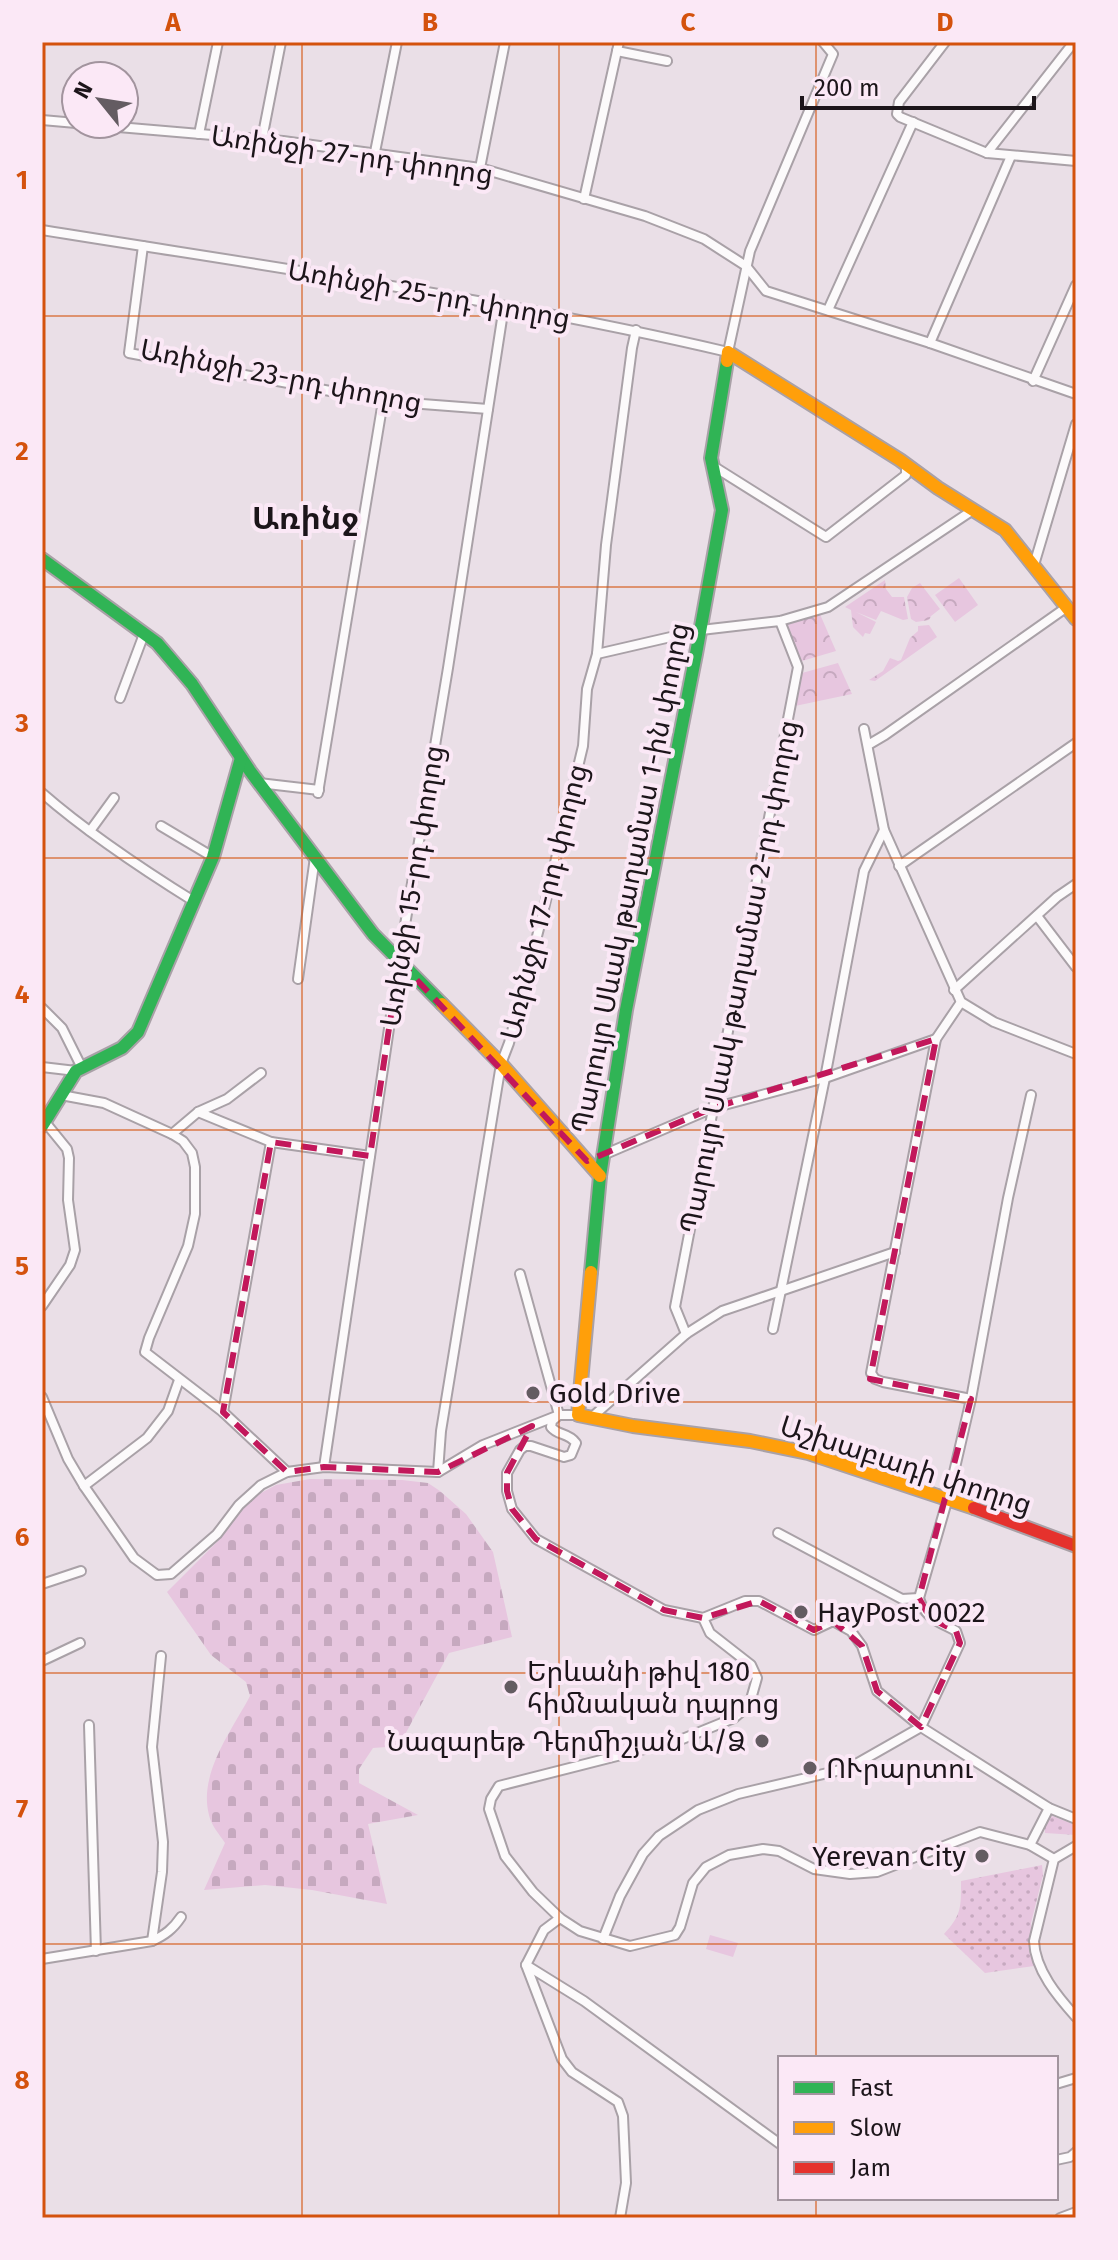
<svg xmlns="http://www.w3.org/2000/svg" width="1118" height="2260" viewBox="0 0 1118 2260" font-family="'Fira Sans','Noto Sans Armenian',sans-serif">
  <style>
    .grass { fill: url(#grass-dots) }
    .forest { fill: url(#forest-crowns) }
    .cemetery { fill: url(#cemetery-stones) }
    .pitch { fill: #e7c6df }
    .lines { fill: none; stroke-linecap: round; stroke-linejoin: round }
    .street-casing { stroke: #a9a1a7; stroke-width: 12 }
    .fast-casing { stroke: #a9a1a7; stroke-width: 16 }
    .slow-casing { stroke: #a9a1a7; stroke-width: 16 }
    .jam-casing { stroke: #a9a1a7; stroke-width: 16 }
    .street { stroke: #fcfafb; stroke-width: 8 }
    .fast { stroke: #30b455; stroke-width: 12 }
    .slow { stroke: #ff9f0a; stroke-width: 12 }
    .jam { stroke: #e5322d; stroke-width: 12 }
    .marked { fill: none; stroke: #c2185b; stroke-width: 6; stroke-dasharray: 16 10; stroke-linejoin: round }
    .grid { fill: none; stroke: #d4520d; stroke-width: 2; stroke-opacity: 0.55 }
    .poi-dot { fill: #645c62; stroke: #fbe8f6; stroke-width: 3 }
    .labels { text-anchor: middle; dominant-baseline: central; stroke-width: 8; stroke-linejoin: round; paint-order: stroke }
    .street-label { font-size: 28px; fill: #1c151a; stroke: #fbe8f6 }
    .poi-label { font-size: 28px; fill: #1c151a; stroke: #fbe8f6; text-anchor: start }
    .quarter-label { font-size: 32px; font-weight: bold; fill: #1c151a; stroke: #fbe8f6 }
    .neatline { fill: none; stroke: #d4520d; stroke-width: 3 }
    .grid-label { font-size: 26px; text-anchor: middle; font-weight: bold; fill: #d4520d }
  </style>
  <defs>
    <pattern id="grass-dots" width="8" height="8" patternUnits="userSpaceOnUse" patternTransform="scale(2)"><rect width="8" height="8" fill="#e7c6df"/><path d="M2 2h.1M6 6h.1" fill="none" stroke="#c6a9bf" stroke-width="1.8" stroke-linecap="round"/></pattern>
    <pattern id="forest-crowns" width="20" height="18" patternUnits="userSpaceOnUse" patternTransform="scale(2)"><rect width="20" height="18" fill="#e7c6df"/><path d="M2 6a3 3 0 1 1 6 0M12 15a3 3 0 1 1 6 0" fill="none" stroke="#c6a9bf"/></pattern>
    <pattern id="cemetery-stones" width="16" height="16" patternUnits="userSpaceOnUse" patternTransform="scale(2)"><rect width="16" height="16" fill="#e7c6df"/><path d="M2 7V4a2 2 0 0 1 4 0v3zM10 15v-3a2 2 0 0 1 4 0v3z" fill="#c6a9bf"/></pattern>
  </defs>
  <rect width="100%" height="100%" fill="#eadfe7"/>
  <g class="grass">
    <polygon points="1052,1816 1076,1825 1076,1835 1045,1833 1045,1821"/>
    <path d="M 1042,1865 L 1043,1875 L 1031,1923 L 1034,1966 L 985,1973 L 944,1934 C 962,1915 961,1906 961,1881 Z"/>
  </g>
  <g class="forest">
    <polygon points="959,578 978,605 955,622 935,595"/>
    <polygon points="885,580 886,589 892,597 904,597 908,619 903,620 881,611 876,620 856,612 876,622 870,634 865,633 863,637 853,627 851,610 845,607"/>
    <polygon points="920,583 940,609 931,616 929,620 916,622 911,619 907,597 912,588"/>
    <polygon points="819,612 836,651 802,661 785,624"/>
    <polygon points="929,625 937,637 875,681 869,680 883,671 890,658 898,661 901,660 910,638 918,631 918,626"/>
    <polygon points="838,663 852,694 795,706 802,673"/>
  </g>
  <path class="cemetery" d="M 310,1479 L 402,1480 L 428,1483 L 440,1491 L 466,1514 L 493,1552 L 512,1637 L 449,1653 L 395,1753 L 386,1747 L 373,1748 L 359,1769 L 359,1783 L 418,1815 L 368,1824 L 387,1904 L 312,1890 L 265,1885 L 204,1890 L 225,1843 C 219,1834 211,1825 209,1815 C 198,1774 232,1730 250,1696 L 246,1682 L 211,1655 L 167,1592 L 222,1537 L 243,1508 L 259,1494 L 276,1485 Z"/>
  <polygon class="pitch" points="710,1935 738,1943 733,1957 706,1949"/>
  <g class="lines">
    <defs>
      <g id="street">
        <polyline points="945,42 899,102 897,114 900,117 987,153 1076,161"/>
        <polyline points="617,51 667,61"/>
        <polyline points="42,120 76,123"/>
        <polyline points="83,124 283,141 480,168 645,216 704,239 746,266 766,291 930,343 1076,394"/>
        <polyline points="199,134 218,42"/>
        <polyline points="262,139 281,42"/>
        <polyline points="375,152 397,42"/>
        <polyline points="987,153 1074,42"/>
        <polyline points="480,168 505,42"/>
        <polyline points="584,199 619,42"/>
        <path d="M 42,230 C 271,267 502,299 728,352 L 750,251 L 833,54 L 823,42"/>
        <polyline points="143,246 129,353 383,401 488,409"/>
        <polyline points="828,310 913,122"/>
        <polyline points="930,343 1011,156"/>
        <polyline points="1033,381 1076,285"/>
        <polyline points="713,466 826,537 906,475 906,466"/>
        <polyline points="1034,565 1076,424"/>
        <polyline points="597,654 701,630 780,621 828,607 973,510"/>
        <polyline points="120,698 144,634"/>
        <polyline points="864,729 884,830 961,1002 994,1022 1076,1054"/>
        <polyline points="868,745 885,735 1067,607"/>
        <polyline points="259,783 319,790"/>
        <path d="M 42,793 C 89,834 142,869 195,902"/>
        <polyline points="318,793 383,401"/>
        <polyline points="161,826 213,857"/>
        <polyline points="90,831 114,798"/>
        <polyline points="899,866 1076,743"/>
        <polyline points="1037,916 1076,967"/>
        <polyline points="298,979 315,857"/>
        <polyline points="954,990 1057,897 1076,884"/>
        <polyline points="961,1002 936,1039 871,1373 875,1379 883,1382 971,1399"/>
        <polyline points="42,1008 62,1028 82,1068"/>
        <polyline points="42,1067 76,1071"/>
        <polyline points="61,1095 104,1103 172,1134 183,1141 192,1153 195,1167 195,1214 188,1246 149,1338 145,1352 223,1412 287,1472"/>
        <polyline points="198,1112 271,1142 370,1156"/>
        <polyline points="172,1134 198,1112 227,1099 261,1073"/>
        <polyline points="603,1155 713,1108 825,1078 936,1039"/>
        <path d="M 520,1274 L 559,1415 L 552,1421 L 551,1427 C 558,1436 568,1432 576,1443 L 571,1455 L 564,1457 L 531,1446 L 525,1446 L 520,1450 L 507,1473 L 507,1491 L 512,1509 L 536,1539 L 664,1610 L 703,1618 L 745,1601 L 759,1601 L 814,1630 L 833,1621 L 851,1631 L 862,1646 L 877,1691 L 921,1727 L 1049,1808 L 1076,1819"/>
        <polyline points="42,1306 70,1265 75,1250 68,1200 69,1158 67,1149 45,1122"/>
        <polyline points="773,1329 825,1078 864,871 884,830"/>
        <polyline points="686,1334 675,1307 798,667 780,621"/>
        <polyline points="42,1397 68,1459 84,1486 134,1558 157,1575 171,1574 217,1534 239,1505 261,1485 287,1472 324,1467 438,1472 483,1445 559,1415 578,1415"/>
        <polyline points="223,1412 271,1142"/>
        <polyline points="591,1418 686,1334 722,1311 895,1252"/>
        <polyline points="324,1467 399,961 448,668 504,306"/>
        <polyline points="438,1472 441,1431 501,1064 509,1043 541,921 583,746 587,689 597,654 606,545 632,348 636,330"/>
        <polyline points="84,1486 147,1438 168,1411 179,1380"/>
        <polyline points="778,1533 902,1599 919,1598"/>
        <polyline points="42,1584 81,1571"/>
        <polyline points="703,1618 710,1633 751,1665 757,1678 751,1699 747,1707 734,1718 680,1740 499,1786 491,1799 489,1809 505,1856 533,1892 560,1918 580,1931 630,1946 675,1935 680,1927 693,1883 706,1867 729,1855 763,1849 779,1851 814,1869 850,1874 877,1872 980,1832 1030,1845 1054,1859"/>
        <polyline points="42,1661 80,1643"/>
        <polyline points="89,1725 96,1951"/>
        <path d="M 921,1727 L 960,1643 L 956,1631 C 940,1622 925,1619 919,1598 L 948,1498 L 971,1399 L 1008,1198 L 1031,1095"/>
        <polyline points="1030,1845 1049,1808"/>
        <path d="M 1076,1846 L 1054,1859 L 1034,1941 C 1035,1970 1058,1997 1076,2017"/>
        <polyline points="560,1918 544,1930 526,1965 584,2001 780,2144"/>
        <polyline points="603,1939 620,1896 643,1854 659,1836 698,1810 738,1794 849,1768 921,1727"/>
        <polyline points="152,1941 162,1872 163,1842 152,1747 161,1656"/>
        <path d="M 42,1959 L 152,1941 C 165,1935 173,1929 181,1917"/>
        <polyline points="526,1965 562,2059 572,2072 618,2102 623,2116 626,2183 620,2218"/>
        <polyline points="1056,2084 1076,2078"/>
        <polyline points="1056,2160 1070,2157 1076,2152"/>
        <polyline points="1060,2218 1076,2212"/>
      </g>
      <g id="fast">
        <polyline points="42,559 157,643 192,684 250,771 373,934 442,1004"/>
        <polyline points="42,1126 76,1071 122,1048 138,1032 213,857 241,758"/>
        <polyline points="591,1272 600,1176 626,1010 696,654 722,510 711,458 727,361"/>
      </g>
      <g id="slow">
        <polyline points="727,361 728,352 900,460 938,488 1005,530 1076,619"/>
        <polyline points="442,1004 501,1064 600,1176"/>
        <polyline points="591,1272 578,1415 633,1426 750,1441 808,1453 974,1508"/>
      </g>
      <polyline id="jam" points="974,1508 1076,1546"/>
    </defs>
    <use href="#street" class="street-casing"/>
    <use href="#fast" class="fast-casing"/>
    <use href="#slow" class="slow-casing"/>
    <use href="#jam" class="jam-casing"/>
    <use href="#street" class="street"/>
    <use href="#fast" class="fast"/>
    <use href="#slow" class="slow"/>
    <use href="#jam" class="jam"/>
  </g>
  <path class="marked" d="M 399,961 L 587,1161 L 713,1108 L 936,1039 L 870,1379 L 971,1399 L 919,1598 L 930,1618 L 956,1631 L 960,1643 L 921,1727 L 877,1691 L 862,1646 L 833,1621 L 814,1630 L 759,1601 L 703,1618 L 664,1610 L 536,1539 L 512,1509 L 507,1491 L 507,1473 L 532,1426 L 438,1472 L 324,1467 L 287,1472 L 223,1412 L 271,1142 L 370,1156 Z"/>
  <path class="grid" d="M 302,42 L 302,2218M 559,42 L 559,2218M 816,42 L 816,2058M 42,316 L 1076,316M 42,587 L 1076,587M 42,858 L 1076,858M 42,1130 L 1076,1130M 42,1402 L 1076,1402M 42,1673 L 1076,1673M 42,1944 L 1076,1944M 816,2198 L 816,2218"/>
  <g class="poi-dot">
    <circle cx="533" cy="1393" r="8"/>
    <circle cx="801" cy="1612" r="8"/>
    <circle cx="511" cy="1687" r="8"/>
    <circle cx="762" cy="1741" r="8"/>
    <circle cx="810" cy="1768" r="8"/>
    <circle cx="982" cy="1856" r="8"/>
  </g>
  <g class="labels">
    <g class="street-label">
      <text transform="translate(352 155) rotate(8)">Առինջի 27-րդ փողոց</text>
      <text transform="translate(429 294) rotate(10)">Առինջի 25-րդ փողոց</text>
      <text transform="translate(281 376) rotate(11)">Առինջի 23-րդ փողոց</text>
      <text transform="translate(630 878) rotate(-79)">Պարույր Սևակ թաղամաս 1-ին փողոց</text>
      <text transform="translate(412 886) rotate(-81)">Առինջի 15-րդ փողոց</text>
      <text transform="translate(544 902) rotate(-76)">Առինջի 17-րդ փողոց</text>
      <text transform="translate(739 977) rotate(-79)">Պարույր Սևակ թաղամաս 2-րդ փողոց</text>
      <text transform="translate(906 1465) rotate(18)">Աշխաբադի փողոց</text>
    </g>
    <g class="poi-label">
      <text x="549" y="1393">Gold Drive</text>
      <text x="817" y="1612">HayPost 0022</text>
      <text x="527" y="1671">Երևանի թիվ 180<tspan x="527" dy="32">հիմնական դպրոց</tspan></text>
      <text x="746" y="1741" text-anchor="end">Նազարեթ Դերմիշյան Ա/Ձ</text>
      <text x="826" y="1768">ՈՒրարտու</text>
      <text x="966" y="1856" text-anchor="end">Yerevan City</text>
    </g>
    <g class="quarter-label">
      <text x="305" y="518">Առինջ</text>
    </g>
  </g>
  <rect width="1118" height="2260" fill="none" stroke="#fbe8f6" stroke-width="88"/>
  <rect x="778" y="2056" width="280" height="144" fill="#fbe8f6" stroke="#a2949e" stroke-width="2"/>
  <rect x="794" y="2082" width="40" height="12" fill="#30b455" stroke="#a2949e" stroke-width="2"/>
  <text x="850" y="2096" font-size="24" fill="#1c151a">Fast</text>
  <rect x="794" y="2122" width="40" height="12" fill="#ff9f0a" stroke="#a2949e" stroke-width="2"/>
  <text x="850" y="2136" font-size="24" fill="#1c151a">Slow</text>
  <rect x="794" y="2162" width="40" height="12" fill="#e5322d" stroke="#a2949e" stroke-width="2"/>
  <text x="850" y="2176" font-size="24" fill="#1c151a">Jam</text>
  <g transform="translate(100 100) rotate(300)"><circle r="38" fill="#fbe8f6" stroke="#a2949e" stroke-width="2"/>
  <path d="M0-6L14 30L0 20L-14 30Z" fill="#645c62"/>
  <text y="-12" font-size="22" font-weight="bold" text-anchor="middle" fill="#1c151a">N</text>
  </g>
  <path d="M802 96v12h232v-12" fill="none" stroke="#1c151a" stroke-width="4"/>
  <text x="814" y="96" font-size="24" fill="#1c151a" stroke="#fbe8f6" stroke-width="6" paint-order="stroke">200 m</text>
  <rect x="44" y="44" width="1030" height="2172" class="neatline"/>
  <g class="grid-label">
    <text x="173" y="31">A</text>
    <text x="430" y="31">B</text>
    <text x="688" y="31">C</text>
    <text x="945" y="31">D</text>
    <text x="22" y="189">1</text>
    <text x="22" y="460">2</text>
    <text x="22" y="732">3</text>
    <text x="22" y="1003">4</text>
    <text x="22" y="1275">5</text>
    <text x="22" y="1546">6</text>
    <text x="22" y="1818">7</text>
    <text x="22" y="2089">8</text>
  </g>
</svg>
